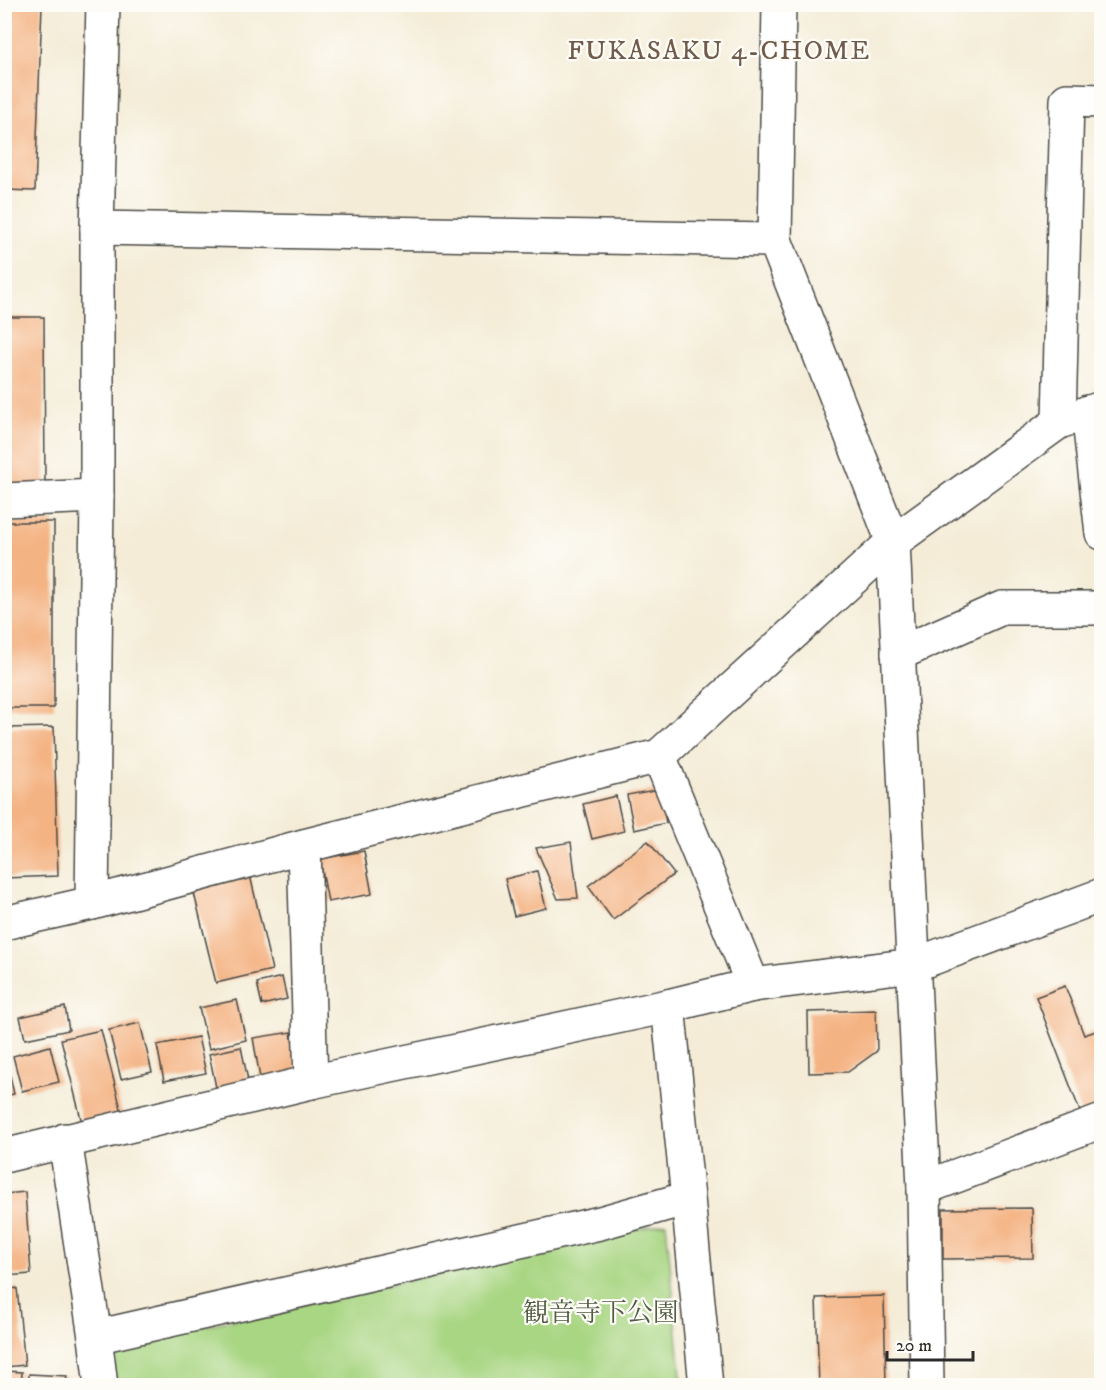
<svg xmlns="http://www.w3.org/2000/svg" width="1106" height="1390" viewBox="0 0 1106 1390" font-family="'IM FELL DW Pica','Noto Serif JP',serif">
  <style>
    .green { fill: #a9d683; stroke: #6a8057; stroke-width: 1.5 }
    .building { fill: #f4b383 }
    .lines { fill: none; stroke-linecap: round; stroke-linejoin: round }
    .minor-casing { stroke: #494845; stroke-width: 36 }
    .minor { stroke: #fff; stroke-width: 33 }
    .labels { text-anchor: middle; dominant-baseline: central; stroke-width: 4.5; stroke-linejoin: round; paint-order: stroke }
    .park-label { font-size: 26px; fill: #515e45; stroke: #fdfcf7 }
    .neighbourhood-label { font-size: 27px; letter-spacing: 1.5px; fill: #715b4a; stroke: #fdfcf7 }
  </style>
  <rect width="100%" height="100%" fill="#fdfcf7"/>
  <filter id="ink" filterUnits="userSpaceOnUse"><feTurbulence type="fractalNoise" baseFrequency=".0167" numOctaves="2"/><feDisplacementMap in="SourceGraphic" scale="12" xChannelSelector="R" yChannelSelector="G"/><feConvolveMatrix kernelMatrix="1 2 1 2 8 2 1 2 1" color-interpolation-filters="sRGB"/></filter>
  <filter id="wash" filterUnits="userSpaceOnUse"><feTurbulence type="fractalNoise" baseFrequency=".008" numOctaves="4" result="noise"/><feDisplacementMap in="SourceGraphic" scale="24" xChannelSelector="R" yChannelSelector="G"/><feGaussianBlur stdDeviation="1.35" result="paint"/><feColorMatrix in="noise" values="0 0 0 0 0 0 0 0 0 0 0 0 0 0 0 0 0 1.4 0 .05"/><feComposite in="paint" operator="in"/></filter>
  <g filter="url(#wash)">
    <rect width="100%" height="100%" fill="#f4ecd7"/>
    <polygon class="green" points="666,1223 682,1385 115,1385 111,1347"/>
    <g id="blocks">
      <g class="building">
        <polygon points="4,5 42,5 35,191 4,190"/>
        <polygon points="4,317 44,317 45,490 4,491"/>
        <rect x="4" y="522" width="50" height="186"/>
        <polygon points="54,727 58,876 4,878 4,728"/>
        <polygon points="660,789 666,823 634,830 627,795"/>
        <polygon points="616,796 624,831 592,839 583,804"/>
        <polygon points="648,841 674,874 613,920 588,886"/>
        <polygon points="571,842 578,898 558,899 536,848"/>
        <polygon points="364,851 372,894 328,902 320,859"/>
        <polygon points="537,871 546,908 514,916 505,879"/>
        <polygon points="250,875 272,970 216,983 193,889"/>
        <polygon points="282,977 287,999 262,1005 257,983"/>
        <polygon points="1065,986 1084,1035 1102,1029 1102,1112 1083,1119 1036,997"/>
        <polygon points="237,1000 246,1040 209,1049 199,1008"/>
        <polygon points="65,1007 69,1030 25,1039 20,1017"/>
        <polygon points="876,1010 877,1051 848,1072 809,1073 808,1012"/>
        <polygon points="140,1023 152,1072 121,1079 109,1030"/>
        <polygon points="101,1030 122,1113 82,1123 61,1039"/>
        <polygon points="291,1032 297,1072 260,1078 253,1038"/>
        <polygon points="198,1037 206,1073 164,1081 157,1045"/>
        <polygon points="50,1046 59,1082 22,1091 13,1056"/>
        <polygon points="241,1047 249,1085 217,1092 209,1054"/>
        <polygon points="4,1057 6,1057 14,1094 4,1096"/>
        <polygon points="25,1192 31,1274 5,1276 5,1194"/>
        <polygon points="1032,1208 1033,1258 943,1259 943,1209"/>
        <polygon points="17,1288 25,1365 5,1367 5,1290"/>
        <polygon points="884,1296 886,1386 819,1386 816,1298"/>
        <polygon points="4,1371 22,1372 21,1386 4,1386"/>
        <polygon points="29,1374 67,1376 66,1386 29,1386"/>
      </g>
    </g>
  </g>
  <g filter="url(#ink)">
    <use href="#blocks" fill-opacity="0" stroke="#494845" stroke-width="1.5"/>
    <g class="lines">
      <defs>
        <g id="minor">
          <polyline points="779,4 775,240 893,542 924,1188 927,1386"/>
          <polyline points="97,228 775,240"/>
          <polyline points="1088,412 1102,533"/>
          <polyline points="1059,422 1067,100 1102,101"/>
          <polyline points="4,500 97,496"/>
          <polyline points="898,654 1002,608 1102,608"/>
          <polyline points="659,756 753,985"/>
          <polyline points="304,846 311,1082"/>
          <polyline points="92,903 97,496 97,228 103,4"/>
          <polyline points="4,923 92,903 304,846 659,756 893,542 1059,422 1102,408"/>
          <polyline points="668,1006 688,1198 706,1386"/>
          <polyline points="65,1140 95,1337 101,1386"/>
          <polyline points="4,1156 311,1082 668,1006 753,985 914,965 1102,895"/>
          <polyline points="924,1188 1102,1121"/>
          <polyline points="95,1337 600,1223 688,1198"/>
        </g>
      </defs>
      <use href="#minor" class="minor-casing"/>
      <use href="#minor" class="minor"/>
    </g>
  </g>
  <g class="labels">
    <g class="park-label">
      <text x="601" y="1313">観音寺下公園</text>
    </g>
    <g class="neighbourhood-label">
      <text x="719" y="51">FUKASAKU 4-CHOME</text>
    </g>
  </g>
  <rect width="1106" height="1390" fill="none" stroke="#fdfcf7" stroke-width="24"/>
  <path d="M887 1351v9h86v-9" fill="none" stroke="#2b2b2b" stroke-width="3"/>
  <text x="896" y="1351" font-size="18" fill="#2b2b2b" stroke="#fdfcf7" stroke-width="4.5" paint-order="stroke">20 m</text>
</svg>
